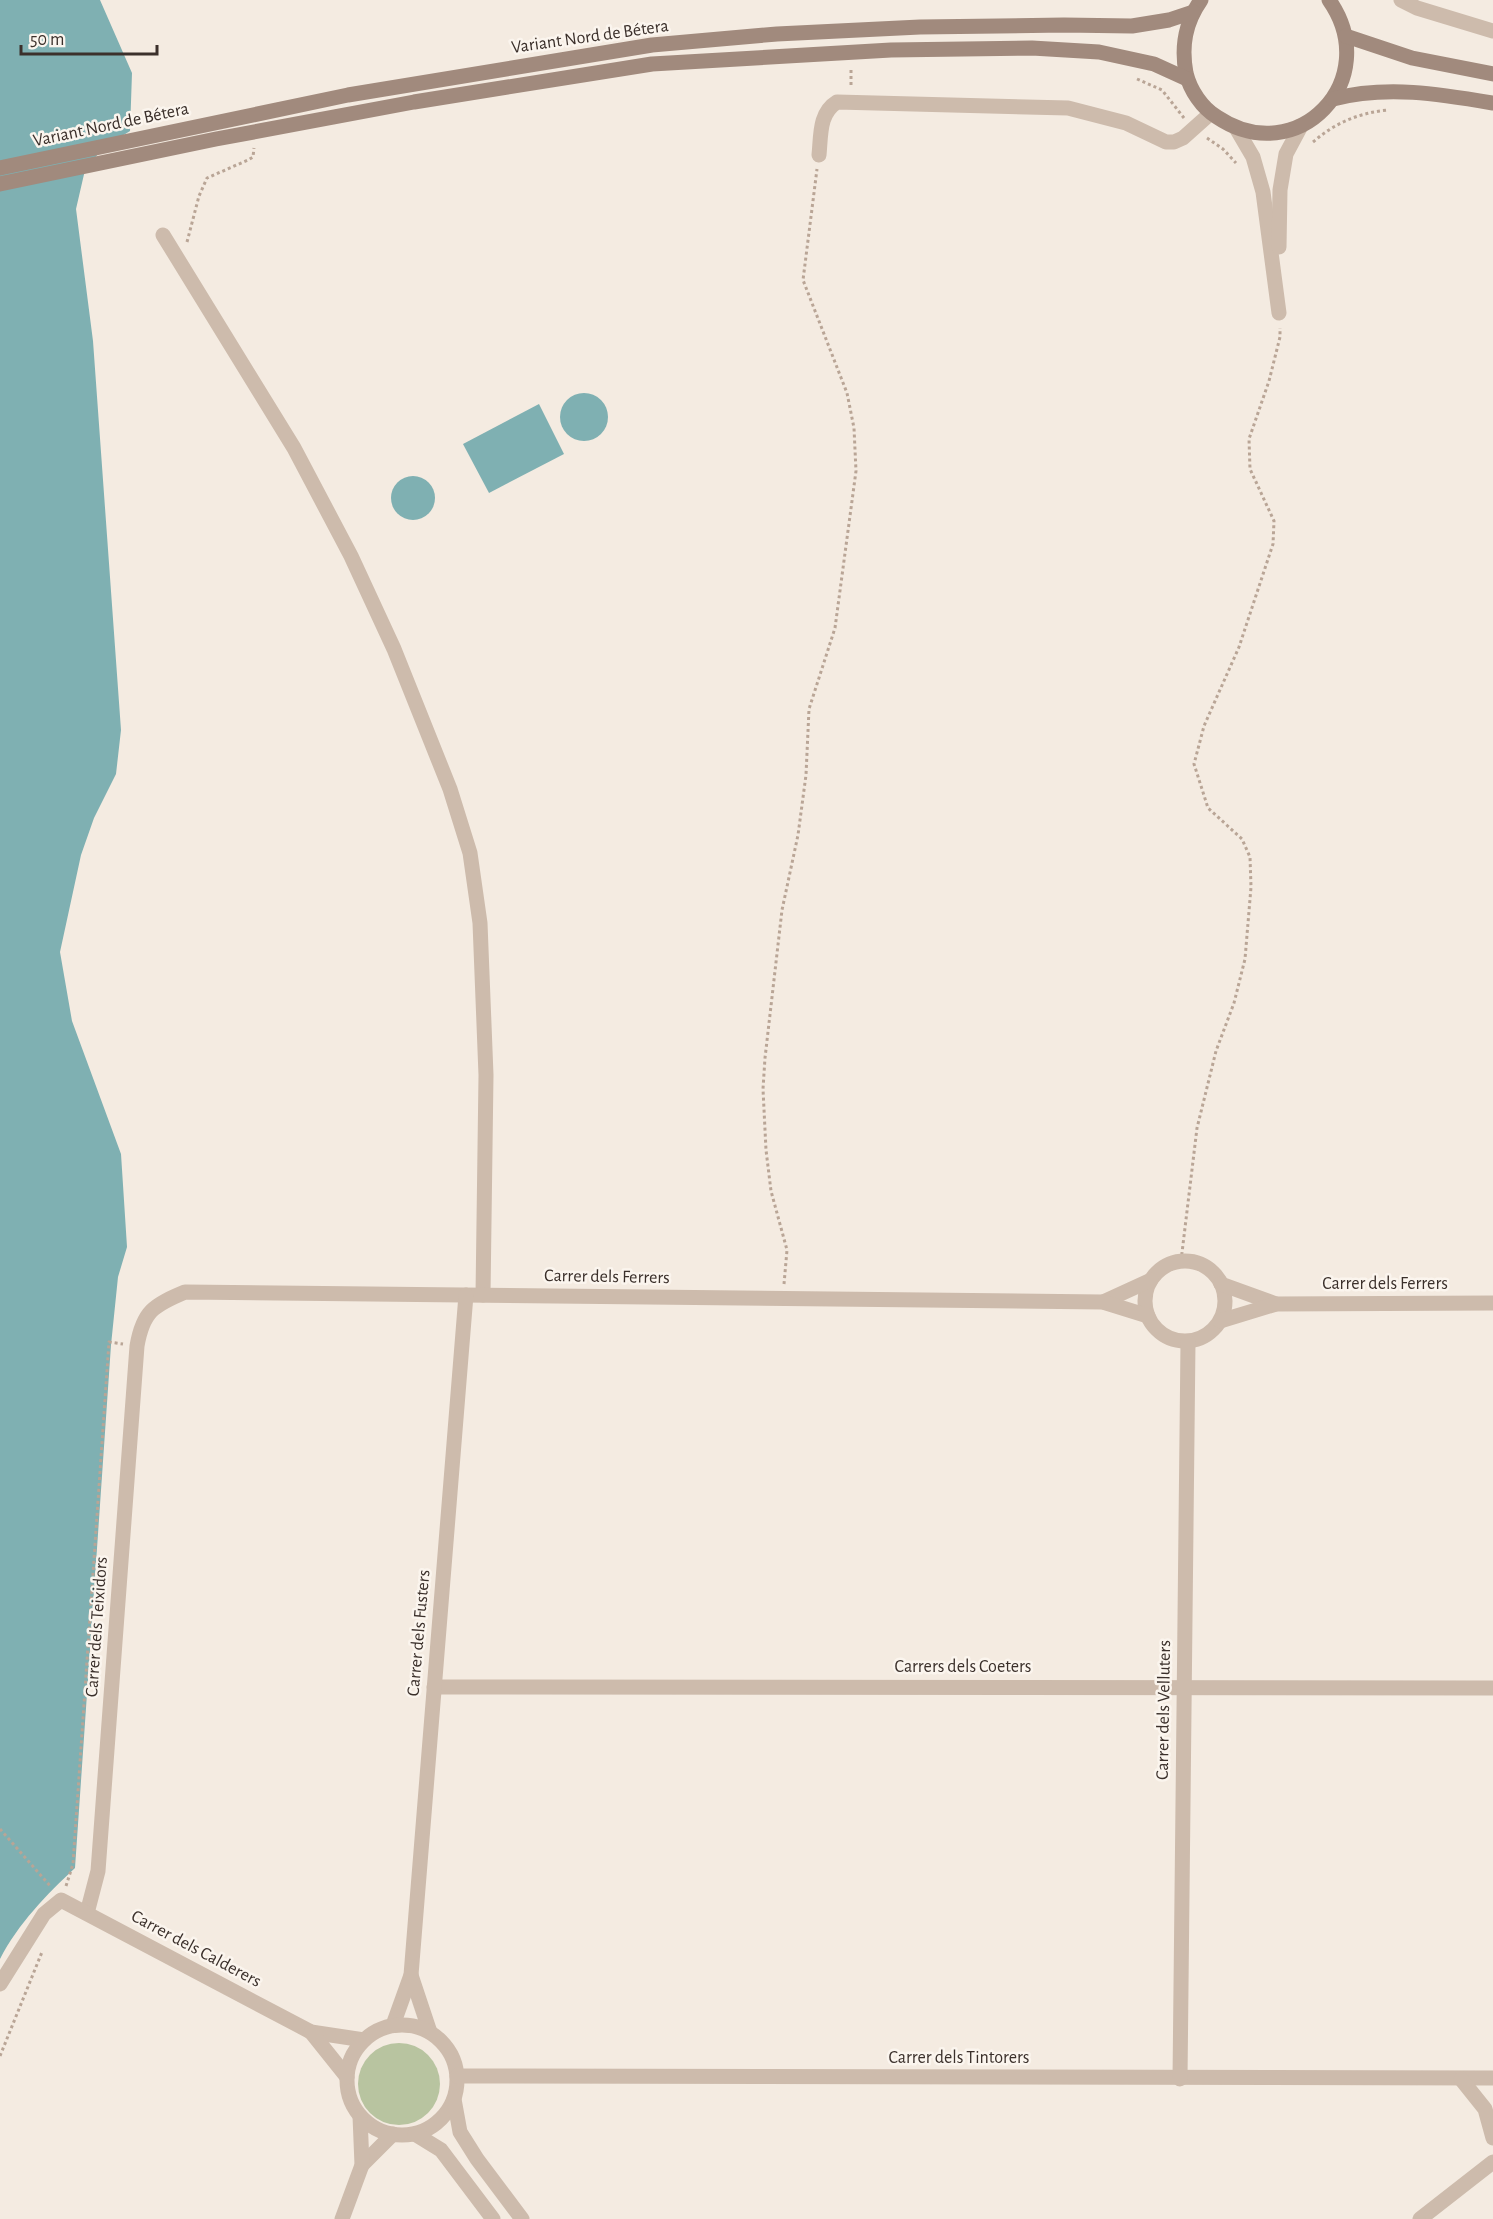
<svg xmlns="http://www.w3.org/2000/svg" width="1493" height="2219" viewBox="0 0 1493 2219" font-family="'Alegreya Sans',sans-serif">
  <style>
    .green { fill: #b8c4a0 }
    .water { fill: #7fb0b2 }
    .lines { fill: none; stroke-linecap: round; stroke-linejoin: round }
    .path { stroke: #b9a596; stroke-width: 3; stroke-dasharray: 3 3; stroke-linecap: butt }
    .minor { stroke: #cdbbac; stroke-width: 15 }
    .secondary { stroke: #a18a7d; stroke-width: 15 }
    .labels { text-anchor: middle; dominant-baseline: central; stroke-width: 5; stroke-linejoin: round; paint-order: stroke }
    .street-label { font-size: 18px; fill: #3b302b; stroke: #fbf5ee }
  </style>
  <rect width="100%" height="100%" fill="#f4ebe1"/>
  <circle class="green" cx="399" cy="2084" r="41"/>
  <g class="water">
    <path d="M 0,0 L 100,0 L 132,73 L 130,131 L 103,148 L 85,170 L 76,209 L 93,341 L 121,730 L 116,774 L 94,818 L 81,855 L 60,952 L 72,1021 L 121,1154 L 127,1247 L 118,1277 L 111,1345 L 75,1868 C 47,1894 18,1924 0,1959 Z"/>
    <circle cx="584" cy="417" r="24"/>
    <polygon points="539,404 564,454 489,493 463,444"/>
    <circle cx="413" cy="498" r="22"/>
  </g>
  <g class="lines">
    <g class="path">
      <polyline points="1137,79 1162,90 1184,118"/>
      <polyline points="851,85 851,68"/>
      <polyline points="1207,138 1223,149 1236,163"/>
      <path d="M 1313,142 C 1335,123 1358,113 1388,110"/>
      <polyline points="187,242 199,196 207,178 248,160 253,157 254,148"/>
      <polyline points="1181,1261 1197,1128 1216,1051 1234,1003 1245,959 1251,887 1250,857 1242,839 1208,808 1194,764 1204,726 1239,647 1273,544 1274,521 1250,469 1249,439 1269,381 1280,337 1280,328"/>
      <polyline points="784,1284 787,1250 771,1191 766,1150 763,1089 765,1058 782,910 798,835 806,775 809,709 835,628 856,471 854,428 847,393 803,280 817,169"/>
      <polyline points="0,1829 51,1887"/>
      <polyline points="66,1886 73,1864 109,1342 123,1344"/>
      <polyline points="0,2056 42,1952"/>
    </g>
    <g class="minor">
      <polyline points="1401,0 1417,8 1493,31"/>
      <polyline points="1236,128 1253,157 1263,192 1279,313"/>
      <path d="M 819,155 C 821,135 819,113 837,102 L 1068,108 L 1126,123 L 1166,142 L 1174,142 L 1183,138 L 1211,113"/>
      <polyline points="163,235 294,448 351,556 394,649 450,789 470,853 480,923 486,1075 483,1295"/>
      <polyline points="1279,247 1280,190 1286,154 1301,126"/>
      <circle cx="1185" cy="1301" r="40"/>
      <polyline points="1221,1284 1276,1304"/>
      <polyline points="1103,1302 1151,1280"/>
      <polyline points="1220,1321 1276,1304 1493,1303"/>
      <polyline points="434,1687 1493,1688"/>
      <path d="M 87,1913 L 98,1871 L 137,1346 C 143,1311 154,1305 185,1292 L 1103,1302 L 1148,1316"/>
      <polyline points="411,1975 430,2032"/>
      <polyline points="0,1984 44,1914 61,1900 311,2032 364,2040"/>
      <polyline points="393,2025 411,1975 466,1295"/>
      <circle cx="402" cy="2080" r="55"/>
      <polyline points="311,2032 347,2077"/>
      <polyline points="457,2076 1493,2078"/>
      <polyline points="1180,2079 1188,1342"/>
      <polyline points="1461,2079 1485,2109 1493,2138"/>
      <polyline points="454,2099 460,2132 477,2159 522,2219"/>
      <polyline points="415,2134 441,2150 493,2219"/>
      <polyline points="362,2165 393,2134"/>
      <polyline points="342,2219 362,2165 360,2116"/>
      <polyline points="1420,2219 1493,2162"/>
    </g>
    <g class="secondary">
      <path d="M 1201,0 C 1185,23 1181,46 1186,73 C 1190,90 1202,108 1217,117 C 1297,171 1385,80 1329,0"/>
      <polyline points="1346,36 1412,58 1493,74"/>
      <path d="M 1333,99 C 1386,85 1440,94 1493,103"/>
      <polyline points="0,168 348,95 652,45 777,34 920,27 1064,25 1132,26 1169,20 1193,12"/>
      <polyline points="0,184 216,139 414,102 652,64 891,50 1032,48 1099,52 1154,64 1187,79"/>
    </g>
  </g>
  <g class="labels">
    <g class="street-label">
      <text transform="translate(590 37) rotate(-8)">Variant Nord de Bétera</text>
      <text transform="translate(111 125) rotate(-12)">Variant Nord de Bétera</text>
      <text transform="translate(607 1277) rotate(1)">Carrer dels Ferrers</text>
      <text x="1385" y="1284">Carrer dels Ferrers</text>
      <text transform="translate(97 1627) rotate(-86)">Carrer dels Teixidors</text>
      <text transform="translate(419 1633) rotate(-85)">Carrer dels Fusters</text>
      <text x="963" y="1667">Carrers dels Coeters</text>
      <text transform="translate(1164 1710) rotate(-89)">Carrer dels Velluters</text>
      <text transform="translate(196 1949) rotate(28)">Carrer dels Calderers</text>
      <text x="959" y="2058">Carrer dels Tintorers</text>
    </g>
  </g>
  <path d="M21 45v9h136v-9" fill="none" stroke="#3b302b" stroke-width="3"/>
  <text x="30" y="45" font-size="18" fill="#3b302b" stroke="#fbf5ee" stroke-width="4.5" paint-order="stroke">50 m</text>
</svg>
